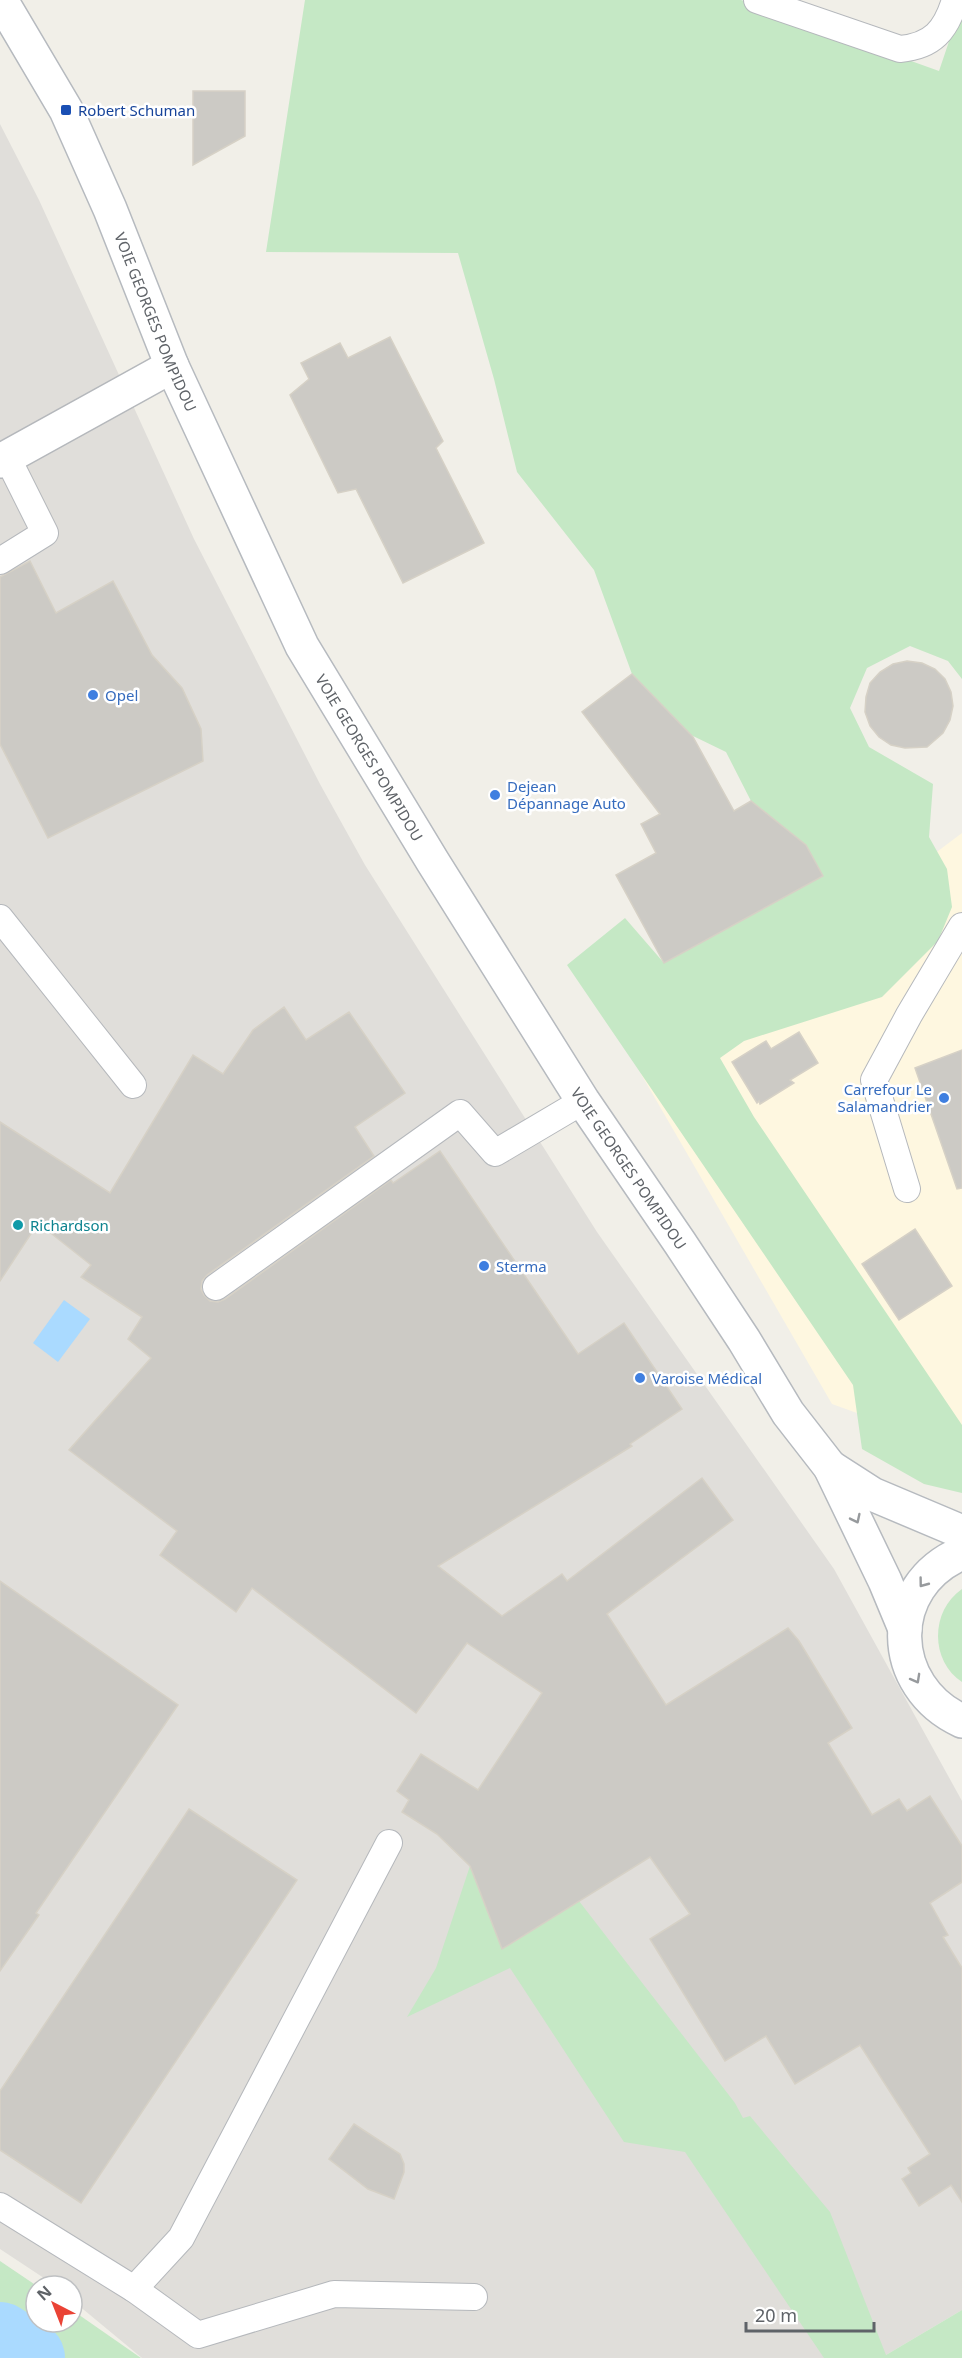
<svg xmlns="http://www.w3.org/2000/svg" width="962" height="2358" viewBox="0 0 962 2358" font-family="'Noto Sans',sans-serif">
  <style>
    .commercial { fill: #fef7e0 }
    .industrial { fill: #e0deda }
    .green { fill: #c5e8c5 }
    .water { fill: #aadaff }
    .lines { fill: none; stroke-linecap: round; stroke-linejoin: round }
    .river { stroke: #aadaff; stroke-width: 76 }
    .building { fill: #cccac5; stroke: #d6d1c6; stroke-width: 1.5 }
    .lane-casing { stroke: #b5b8bc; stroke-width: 28 }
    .street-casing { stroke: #b5b8bc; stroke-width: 36 }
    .secondary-casing { stroke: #b6babf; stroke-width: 36 }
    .lane { stroke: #fff; stroke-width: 26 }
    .street { stroke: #fff; stroke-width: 33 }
    .secondary { stroke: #fff; stroke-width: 33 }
    .oneway { stroke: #979a9d }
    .transit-dot { fill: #1a4fb4; stroke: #fff; stroke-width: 2 }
    .shop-dot { fill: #3f7fe0; stroke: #fff; stroke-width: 2 }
    .culture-dot { fill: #0f9aa8; stroke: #fff; stroke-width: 2 }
    .labels { text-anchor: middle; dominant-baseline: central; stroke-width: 5; stroke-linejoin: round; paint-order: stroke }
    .transit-label { font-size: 15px; fill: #164399; stroke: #fff; text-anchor: start }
    .street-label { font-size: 15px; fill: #5f6368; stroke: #fff }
    .shop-label { font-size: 15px; fill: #366cbe; stroke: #fff; text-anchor: start }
    .culture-label { font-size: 15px; fill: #0d838f; stroke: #fff; text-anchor: start }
  </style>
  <rect width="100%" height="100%" fill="#f1efe8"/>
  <polygon class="commercial" points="962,833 962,1451 832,1404 641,1074"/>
  <polygon class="industrial" points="0,124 39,200 194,539 320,784 365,865 597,1232 834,1569 962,1801 962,2310 881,2358 142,2358 72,2300 72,2286 56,2286 0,2249"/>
  <g class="green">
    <polygon points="305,0 741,0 939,71 962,3 962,679 948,661 910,646 867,668 850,708 869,747 933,784 929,837 947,869 952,907 938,941 882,997 744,1041 720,1058 754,1117 962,1425 962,1493 924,1484 862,1449 853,1385 567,965 625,918 664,963 751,801 726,752 691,735 632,674 594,570 517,472 494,379 458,253 266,252"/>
    <path d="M 962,1589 L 962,1682 C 930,1661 930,1611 962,1589 Z"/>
    <polygon points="470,1866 502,1949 579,1901 735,2103 743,2118 750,2116 830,2212 886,2355 962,2310 962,2358 824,2358 685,2152 624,2142 510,1968 407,2017 436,1968"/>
    <polygon points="0,2261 37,2286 36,2322 72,2322 72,2310 141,2358 0,2358"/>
  </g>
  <polygon class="water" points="64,1300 90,1319 58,1362 33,1343"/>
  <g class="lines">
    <polyline class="river" points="0,2340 27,2358"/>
  </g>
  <g class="building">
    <polygon points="193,91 245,91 245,136 193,165"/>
    <polygon points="390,337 443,441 436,448 484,543 403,583 356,489 338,493 290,395 309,379 301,363 340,343 348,358"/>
    <polygon points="30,561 56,613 113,581 152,655 182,688 201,729 203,761 48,838 0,744 0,577"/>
    <polygon points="907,661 922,663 935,669 945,679 951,692 953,706 950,720 943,733 927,747 905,748 891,745 879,737 870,726 865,712 866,697 870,683 880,672 893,664"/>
    <polygon points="632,674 693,737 734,811 751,801 806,845 823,876 664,963 616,875 656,853 641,824 660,814 582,712"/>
    <polygon points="284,1007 306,1040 349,1012 405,1093 355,1127 374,1156 207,1275 202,1281 201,1289 204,1295 210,1301 218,1302 225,1299 391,1180 393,1183 440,1151 578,1354 624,1323 682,1409 630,1444 632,1446 438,1566 502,1616 562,1574 567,1581 702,1478 733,1520 607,1614 666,1705 788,1628 799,1641 852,1728 828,1743 872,1815 899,1799 907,1811 930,1796 962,1846 962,1882 930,1903 948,1935 943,1937 962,1968 962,2202 951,2185 919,2206 902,2179 911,2173 908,2168 930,2154 860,2045 795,2084 766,2036 725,2061 650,1939 690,1914 650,1857 502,1949 470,1866 437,1834 402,1812 409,1800 397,1791 421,1754 478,1790 542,1693 467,1643 416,1713 252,1588 236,1612 160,1555 177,1531 69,1450 151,1358 128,1339 142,1317 81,1277 91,1265 38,1223 0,1281 0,1122 110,1193 193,1055 223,1074 253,1030"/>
    <polygon points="799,1032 818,1063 790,1080 794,1083 760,1104 759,1101 757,1103 732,1062 766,1041 771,1049"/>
    <polygon points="962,1050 962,1188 957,1189 915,1068"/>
    <polygon points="915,1229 952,1286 899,1320 862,1264"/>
    <polygon points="0,1581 178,1705 36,1913 39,1915 0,1971"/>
    <polygon points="189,1809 297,1880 81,2203 0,2150 0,2091"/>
    <polygon points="354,2124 400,2154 404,2164 404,2172 394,2199 368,2189 329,2159"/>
  </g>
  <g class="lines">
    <defs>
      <g id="lane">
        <path d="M 757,0 L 900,49 C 933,46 946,30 955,0"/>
        <polyline points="0,561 45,533 7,457"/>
        <polyline points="0,918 133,1085"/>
        <polyline points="907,1189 874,1080 909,1015 962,926"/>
        <polyline points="216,1287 460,1113 495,1153 583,1101"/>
        <polyline points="0,2206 134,2289 198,2335 334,2294 474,2297"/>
        <polyline points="134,2289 181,2238 389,1843"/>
      </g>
      <polyline id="street" points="0,461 172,366"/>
      <g id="secondary">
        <path id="s1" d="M 1,0 L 66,110 L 110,209 L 172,366 L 302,646 L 433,862 L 583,1101 L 680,1243 L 744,1340 L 788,1413 L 830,1467 L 885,1581 L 905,1629"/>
        <polyline points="830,1467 872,1494 962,1532"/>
        <path d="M 962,1553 C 884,1586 887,1687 962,1721"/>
      </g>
    </defs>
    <use href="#lane" class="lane-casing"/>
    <use href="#street" class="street-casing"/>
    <use href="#secondary" class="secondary-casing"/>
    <use href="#lane" class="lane"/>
    <use href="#street" class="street"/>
    <use href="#secondary" class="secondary"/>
  </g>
  <defs><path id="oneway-chevron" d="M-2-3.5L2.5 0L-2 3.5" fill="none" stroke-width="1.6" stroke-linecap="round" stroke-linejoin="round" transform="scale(1.5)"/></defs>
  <g class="oneway">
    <use href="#oneway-chevron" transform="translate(856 1519) rotate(64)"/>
    <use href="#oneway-chevron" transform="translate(923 1583) rotate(127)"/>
    <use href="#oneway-chevron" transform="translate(916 1679) rotate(61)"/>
  </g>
  <rect class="transit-dot" x="60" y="104" width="12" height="12" rx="3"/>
  <g class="shop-dot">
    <circle cx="93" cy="695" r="6"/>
    <circle cx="495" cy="795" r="6"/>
    <circle cx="944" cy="1098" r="6"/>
    <circle cx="484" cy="1266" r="6"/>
    <circle cx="640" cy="1378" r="6"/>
  </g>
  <circle class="culture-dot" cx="18" cy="1225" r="6"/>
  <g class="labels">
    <g class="transit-label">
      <text x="78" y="110">Robert Schuman</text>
    </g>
    <g class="street-label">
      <text stroke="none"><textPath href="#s1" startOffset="358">VOIE GEORGES POMPIDOU</textPath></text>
      <text stroke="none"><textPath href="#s1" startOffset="844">VOIE GEORGES POMPIDOU</textPath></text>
      <text stroke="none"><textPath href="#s1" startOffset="1330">VOIE GEORGES POMPIDOU</textPath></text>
    </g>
    <g class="shop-label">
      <text x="105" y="695">Opel</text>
      <text x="507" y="786">Dejean<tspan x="507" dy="17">Dépannage Auto</tspan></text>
      <text x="932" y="1089" text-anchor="end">Carrefour Le<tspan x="932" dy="17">Salamandrier</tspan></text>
      <text x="496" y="1266">Sterma</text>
      <text x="652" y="1378">Varoise Médical</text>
    </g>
    <g class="culture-label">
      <text x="30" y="1225">Richardson</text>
    </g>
  </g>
  <g transform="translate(54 2304) rotate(318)"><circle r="28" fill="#ffffff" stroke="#bfc1c3" stroke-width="1.5"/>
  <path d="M0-4.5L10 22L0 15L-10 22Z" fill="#ea4335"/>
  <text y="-9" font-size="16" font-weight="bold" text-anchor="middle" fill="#5f6368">N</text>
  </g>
  <path d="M746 2322v9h128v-9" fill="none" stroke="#5f6368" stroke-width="3"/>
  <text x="755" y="2322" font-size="18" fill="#5f6368" stroke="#ffffff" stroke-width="4.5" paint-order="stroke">20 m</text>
</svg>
